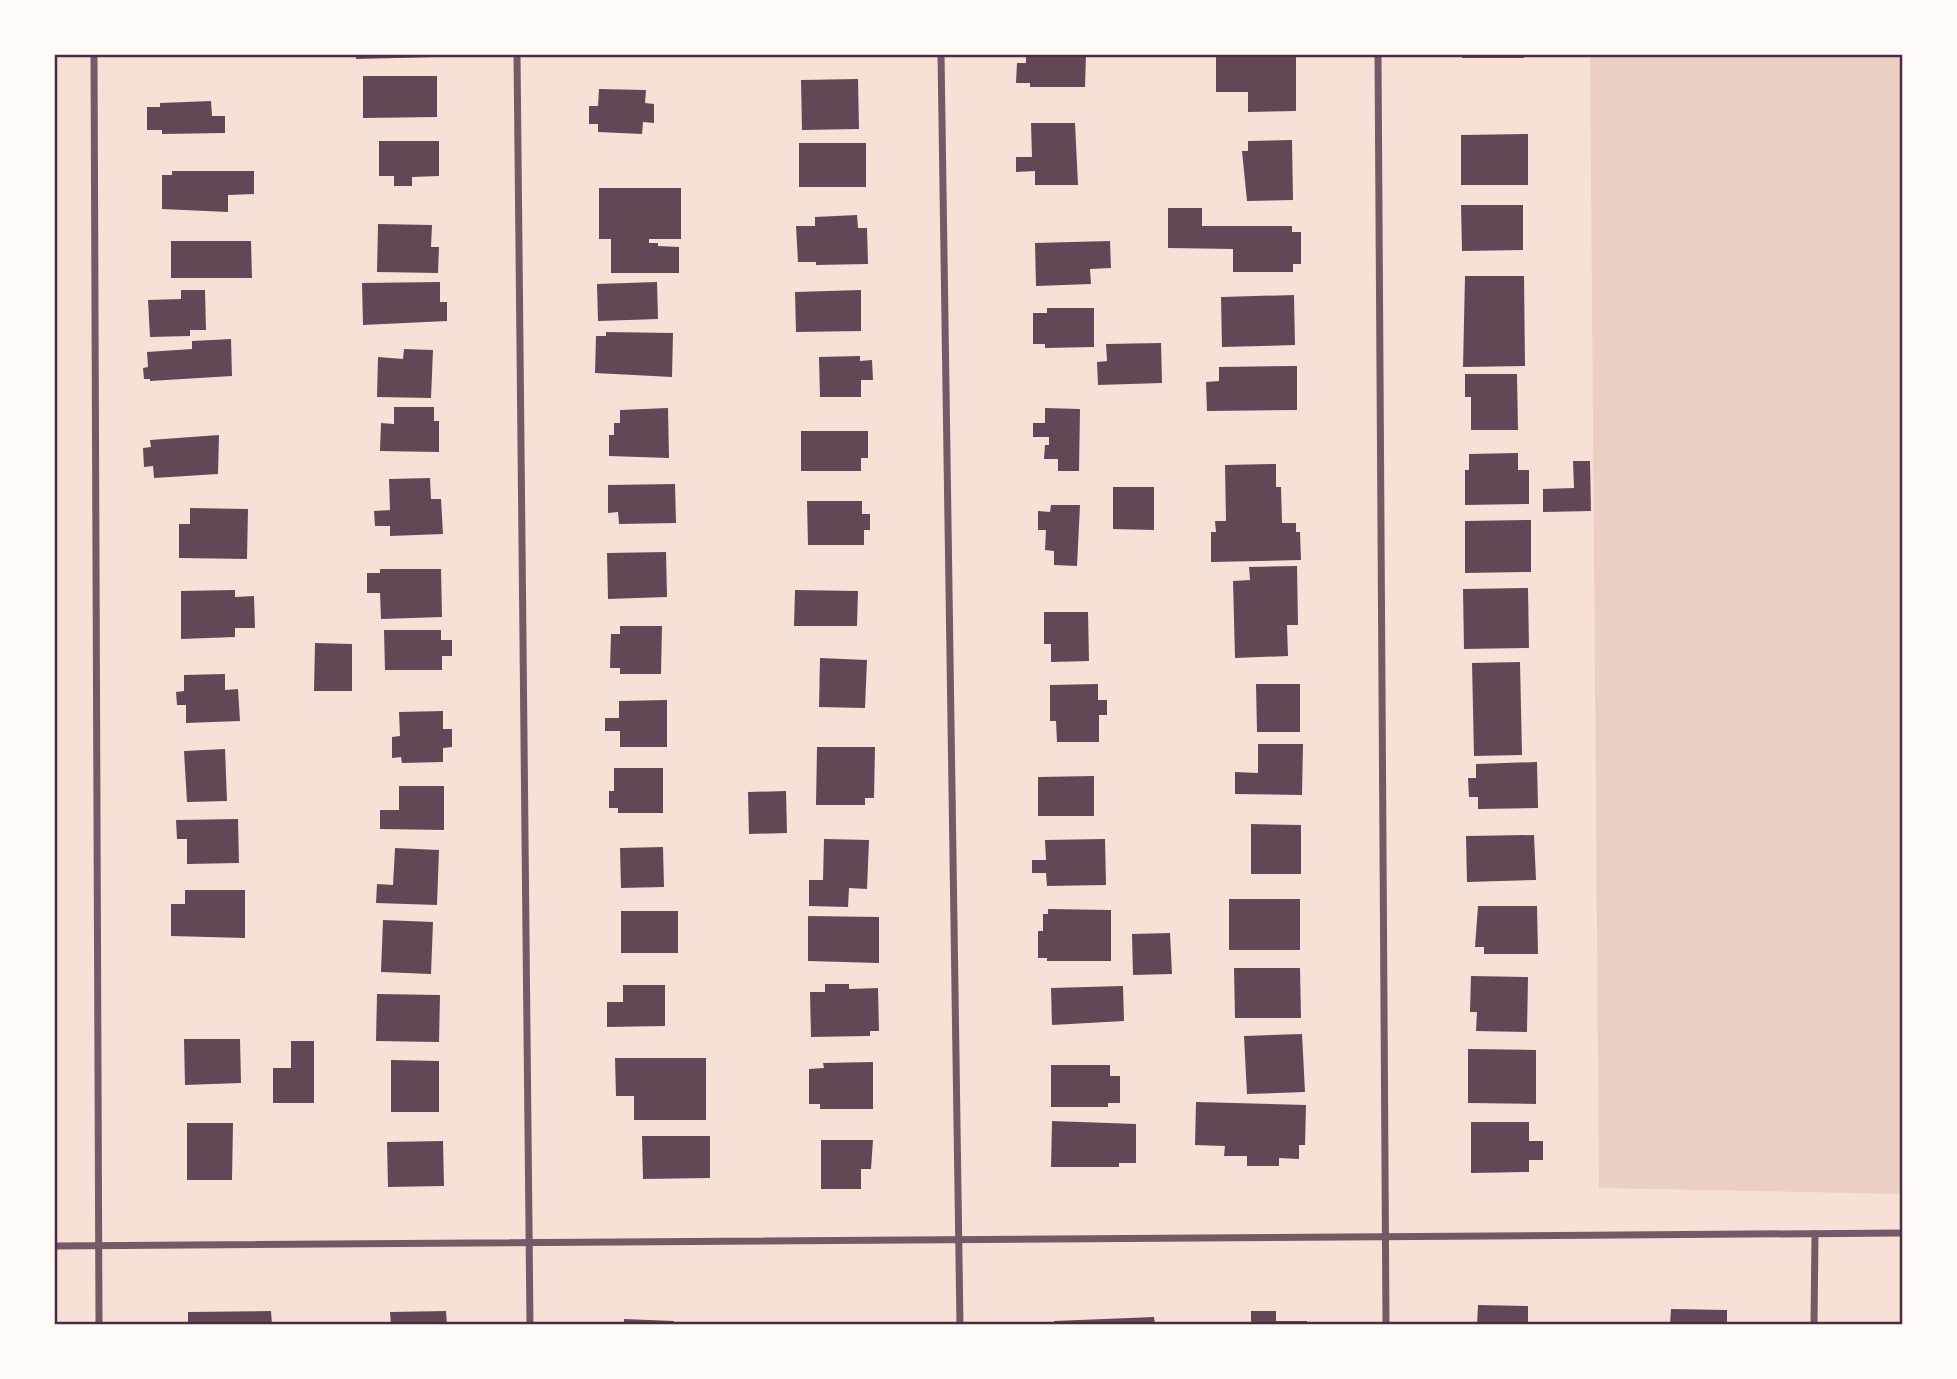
<svg xmlns="http://www.w3.org/2000/svg" width="1957" height="1379" viewBox="0 0 1957 1379" font-family="'DejaVu Sans',sans-serif">
  <style>
    .green { fill: #ebcfc5 }
    .building { fill: #644757 }
    .lines { fill: none; stroke-linecap: round; stroke-linejoin: round }
    .minor { stroke: #755966; stroke-width: 7 }
    .neatline { fill: none; stroke: #4a2c40; stroke-width: 2.5 }
  </style>
  <rect width="100%" height="100%" fill="#f7e1d7"/>
  <polygon class="green" points="1590,54 1903,54 1903,1194 1599,1188"/>
  <g class="building">
    <polygon points="356,54 437,54 437,57 356,59"/>
    <polygon points="1026,54 1086,54 1085,87 1030,87 1030,83 1016,83 1017,63 1026,63"/>
    <polygon points="1216,54 1296,54 1296,111 1248,112 1248,92 1216,92"/>
    <rect x="1462" y="54" width="62" height="4"/>
    <polygon points="363,76 437,76 437,117 363,118"/>
    <polygon points="858,79 859,129 802,130 801,80"/>
    <polygon points="599,89 646,90 645,103 654,104 654,123 643,122 642,134 598,132 598,124 589,124 589,106 598,106"/>
    <polygon points="211,101 212,116 225,116 225,133 162,134 162,130 147,130 147,107 160,107 160,103"/>
    <polygon points="1031,123 1075,123 1078,185 1035,185 1035,171 1016,172 1016,157 1032,157"/>
    <polygon points="1528,134 1528,185 1461,185 1461,135"/>
    <polygon points="1292,140 1293,200 1247,201 1242,151 1248,151 1248,141"/>
    <polygon points="379,141 439,141 439,176 412,177 412,186 394,186 394,176 379,176"/>
    <rect x="799" y="143" width="67" height="44"/>
    <polygon points="172,171 254,171 254,194 228,195 228,212 162,209 162,175 172,175"/>
    <polygon points="599,188 681,188 681,239 649,239 649,243 658,243 658,246 679,247 679,273 611,273 611,239 599,239"/>
    <polygon points="1461,205 1523,205 1523,250 1462,251"/>
    <polygon points="1168,208 1202,208 1202,226 1292,226 1292,232 1301,232 1301,264 1293,264 1293,272 1233,272 1233,249 1168,248"/>
    <polygon points="857,215 858,228 867,228 868,264 816,265 816,262 798,262 796,226 815,226 815,217"/>
    <polygon points="378,224 432,225 431,247 439,247 438,273 377,272"/>
    <polygon points="171,241 251,241 252,278 171,278"/>
    <polygon points="1110,241 1111,268 1090,269 1091,284 1036,286 1035,243"/>
    <polygon points="1465,276 1524,276 1525,366 1463,367"/>
    <polygon points="440,282 440,302 447,302 447,321 363,325 362,283"/>
    <polygon points="657,282 658,319 598,321 597,284"/>
    <polygon points="181,290 205,290 206,330 190,330 190,336 150,337 148,300 181,299"/>
    <polygon points="861,290 861,331 796,332 795,292"/>
    <polygon points="1294,295 1295,345 1222,347 1221,297"/>
    <polygon points="1047,308 1094,308 1094,347 1045,348 1045,344 1033,344 1033,313 1047,313"/>
    <polygon points="606,332 673,333 672,377 595,373 596,336 606,336"/>
    <polygon points="231,339 232,376 150,381 150,379 144,379 143,368 148,367 147,352 192,349 192,341"/>
    <polygon points="1161,343 1162,383 1098,385 1097,362 1107,361 1106,344"/>
    <polygon points="404,349 433,350 431,398 377,397 378,357 403,359"/>
    <polygon points="860,356 860,361 872,360 873,380 861,380 861,397 820,397 819,357"/>
    <polygon points="1297,366 1297,410 1207,411 1206,382 1219,381 1219,367"/>
    <polygon points="1465,374 1517,374 1518,430 1471,430 1471,397 1465,397"/>
    <polygon points="394,407 434,407 434,421 439,421 439,452 380,451 381,423 394,424"/>
    <polygon points="668,408 669,458 609,456 609,435 614,435 614,423 620,423 620,410"/>
    <polygon points="1045,408 1080,409 1079,471 1058,471 1058,459 1044,459 1045,445 1049,445 1049,437 1033,437 1033,423 1045,423"/>
    <polygon points="801,431 868,431 868,458 861,458 861,471 801,471"/>
    <polygon points="219,435 218,474 154,478 153,466 144,467 143,448 151,447 150,440"/>
    <polygon points="1518,453 1518,470 1529,470 1529,504 1465,505 1465,470 1469,470 1469,454"/>
    <polygon points="1573,461 1590,461 1591,511 1543,512 1543,489 1574,488"/>
    <polygon points="1276,464 1276,487 1281,487 1282,523 1296,523 1296,532 1300,532 1301,560 1211,562 1211,532 1216,532 1215,521 1226,521 1225,465"/>
    <polygon points="430,478 431,499 441,499 443,534 390,536 390,526 375,526 374,511 390,510 389,479"/>
    <polygon points="675,484 676,523 619,524 618,512 608,513 608,485"/>
    <polygon points="1113,487 1154,487 1154,530 1113,529"/>
    <polygon points="807,501 862,501 862,514 870,514 870,530 864,530 864,545 808,545"/>
    <polygon points="1051,505 1080,505 1077,566 1054,565 1054,551 1045,550 1046,530 1038,530 1038,511 1050,512"/>
    <polygon points="190,508 248,509 247,559 179,558 179,524 190,524"/>
    <polygon points="1531,520 1531,572 1465,573 1465,521"/>
    <polygon points="666,552 667,597 608,599 607,553"/>
    <polygon points="1297,566 1298,625 1287,625 1288,656 1235,658 1233,581 1250,580 1249,567"/>
    <polygon points="380,569 441,569 442,617 381,619 380,593 367,593 367,573 380,573"/>
    <polygon points="1528,588 1529,648 1464,649 1463,589"/>
    <polygon points="235,590 235,597 254,596 255,628 235,628 235,637 181,639 181,591"/>
    <polygon points="795,590 858,591 857,626 794,626"/>
    <polygon points="1044,612 1088,612 1089,661 1051,662 1051,644 1044,644"/>
    <polygon points="620,626 662,626 661,674 620,674 620,668 610,668 611,634 620,634"/>
    <polygon points="384,630 441,630 441,640 452,640 452,656 442,656 442,670 385,670"/>
    <polygon points="315,643 352,644 352,691 314,691"/>
    <polygon points="820,658 867,660 865,708 819,707"/>
    <polygon points="1520,662 1522,755 1474,756 1472,663"/>
    <polygon points="225,674 225,690 238,689 240,721 186,723 186,705 177,705 176,692 184,691 184,675"/>
    <polygon points="1098,684 1098,700 1107,700 1107,715 1099,715 1099,742 1057,742 1056,721 1050,721 1050,685"/>
    <polygon points="1256,684 1300,684 1300,732 1257,732"/>
    <polygon points="667,700 667,747 620,747 620,731 605,731 605,718 619,718 619,701"/>
    <polygon points="443,711 443,729 452,729 452,747 443,748 443,762 402,763 401,757 392,758 392,737 400,736 399,712"/>
    <polygon points="1258,744 1303,744 1302,795 1235,794 1235,772 1258,773"/>
    <polygon points="817,747 875,747 874,798 865,798 865,805 816,805"/>
    <polygon points="225,749 227,801 187,802 184,751"/>
    <polygon points="1537,762 1538,808 1478,809 1478,797 1469,797 1468,778 1476,778 1476,764"/>
    <polygon points="614,768 663,768 663,813 618,813 618,808 609,808 609,791 614,791"/>
    <polygon points="1094,776 1094,816 1038,816 1038,777"/>
    <polygon points="399,786 444,786 444,830 380,829 380,810 399,810"/>
    <polygon points="786,791 787,833 749,834 748,792"/>
    <polygon points="238,819 239,863 187,864 187,839 177,839 176,820"/>
    <polygon points="1251,824 1301,825 1301,874 1251,874"/>
    <polygon points="1534,835 1536,880 1467,882 1466,836"/>
    <polygon points="824,839 869,840 867,889 849,888 848,907 809,906 809,880 823,880"/>
    <polygon points="1105,839 1106,885 1047,886 1046,873 1032,873 1032,860 1046,860 1045,840"/>
    <polygon points="663,847 664,887 621,888 620,848"/>
    <polygon points="395,848 439,850 437,905 376,903 377,884 393,885"/>
    <polygon points="185,890 245,890 245,938 171,936 171,904 185,904"/>
    <rect x="1229" y="899" width="71" height="51"/>
    <polygon points="1478,906 1537,906 1538,954 1484,954 1484,947 1475,947"/>
    <polygon points="1048,909 1111,910 1111,961 1047,961 1047,958 1038,958 1038,931 1043,931 1043,914 1048,914"/>
    <rect x="621" y="911" width="57" height="42"/>
    <polygon points="808,916 879,917 879,963 808,961"/>
    <polygon points="383,920 433,922 431,974 381,972"/>
    <polygon points="1170,933 1172,974 1133,975 1132,934"/>
    <polygon points="1234,968 1300,968 1301,1018 1235,1018"/>
    <polygon points="1471,976 1528,977 1527,1032 1476,1031 1477,1012 1470,1012"/>
    <polygon points="825,984 849,984 849,989 878,988 879,1031 870,1031 870,1036 811,1037 810,992 825,992"/>
    <polygon points="623,985 665,985 665,1026 607,1027 607,1002 623,1002"/>
    <polygon points="1123,986 1124,1021 1052,1025 1051,988"/>
    <polygon points="377,994 440,995 439,1042 376,1041"/>
    <polygon points="1302,1034 1305,1092 1247,1094 1244,1036"/>
    <polygon points="184,1039 240,1039 241,1083 185,1085"/>
    <polygon points="291,1041 314,1041 314,1103 273,1103 273,1068 291,1068"/>
    <polygon points="1468,1049 1536,1050 1536,1104 1468,1103"/>
    <polygon points="615,1058 706,1058 706,1120 634,1120 634,1096 616,1096"/>
    <polygon points="391,1060 439,1061 439,1112 391,1112"/>
    <polygon points="873,1062 873,1109 820,1109 820,1104 809,1104 809,1069 824,1068 823,1063"/>
    <polygon points="1051,1065 1110,1065 1110,1076 1120,1076 1120,1103 1108,1103 1108,1107 1051,1107"/>
    <polygon points="1196,1102 1306,1105 1305,1145 1299,1145 1299,1159 1279,1158 1279,1166 1247,1166 1247,1156 1224,1156 1225,1146 1195,1145"/>
    <polygon points="1052,1121 1136,1124 1136,1163 1119,1163 1119,1167 1051,1167"/>
    <polygon points="1471,1122 1529,1122 1529,1141 1543,1141 1543,1160 1529,1160 1529,1172 1471,1173"/>
    <polygon points="187,1123 233,1123 232,1180 187,1180"/>
    <polygon points="642,1136 710,1136 710,1178 643,1179"/>
    <polygon points="821,1140 873,1140 871,1169 861,1169 861,1189 821,1189"/>
    <polygon points="443,1141 444,1186 388,1187 387,1142"/>
    <polygon points="1478,1305 1528,1306 1528,1325 1477,1325"/>
    <polygon points="1671,1309 1727,1310 1727,1325 1670,1325"/>
    <polygon points="271,1311 272,1325 188,1325 188,1312"/>
    <polygon points="446,1311 447,1325 391,1325 390,1312"/>
    <polygon points="1251,1311 1276,1311 1276,1321 1307,1321 1307,1325 1251,1325"/>
    <polygon points="1154,1317 1155,1325 1054,1325 1054,1321"/>
    <polygon points="624,1319 674,1321 673,1325 624,1325"/>
  </g>
  <g class="lines">
    <g class="minor">
      <polyline points="94,54 99,1325"/>
      <polyline points="517,54 530,1325"/>
      <polyline points="941,54 960,1325"/>
      <polyline points="1378,54 1386,1325"/>
      <polyline points="54,1246 1903,1233"/>
      <polyline points="1814,1325 1815,1234"/>
    </g>
  </g>
  <rect width="1957" height="1379" fill="none" stroke="#fffaf5" stroke-width="112"/>
  <rect x="56" y="56" width="1845" height="1267" class="neatline"/>
</svg>
